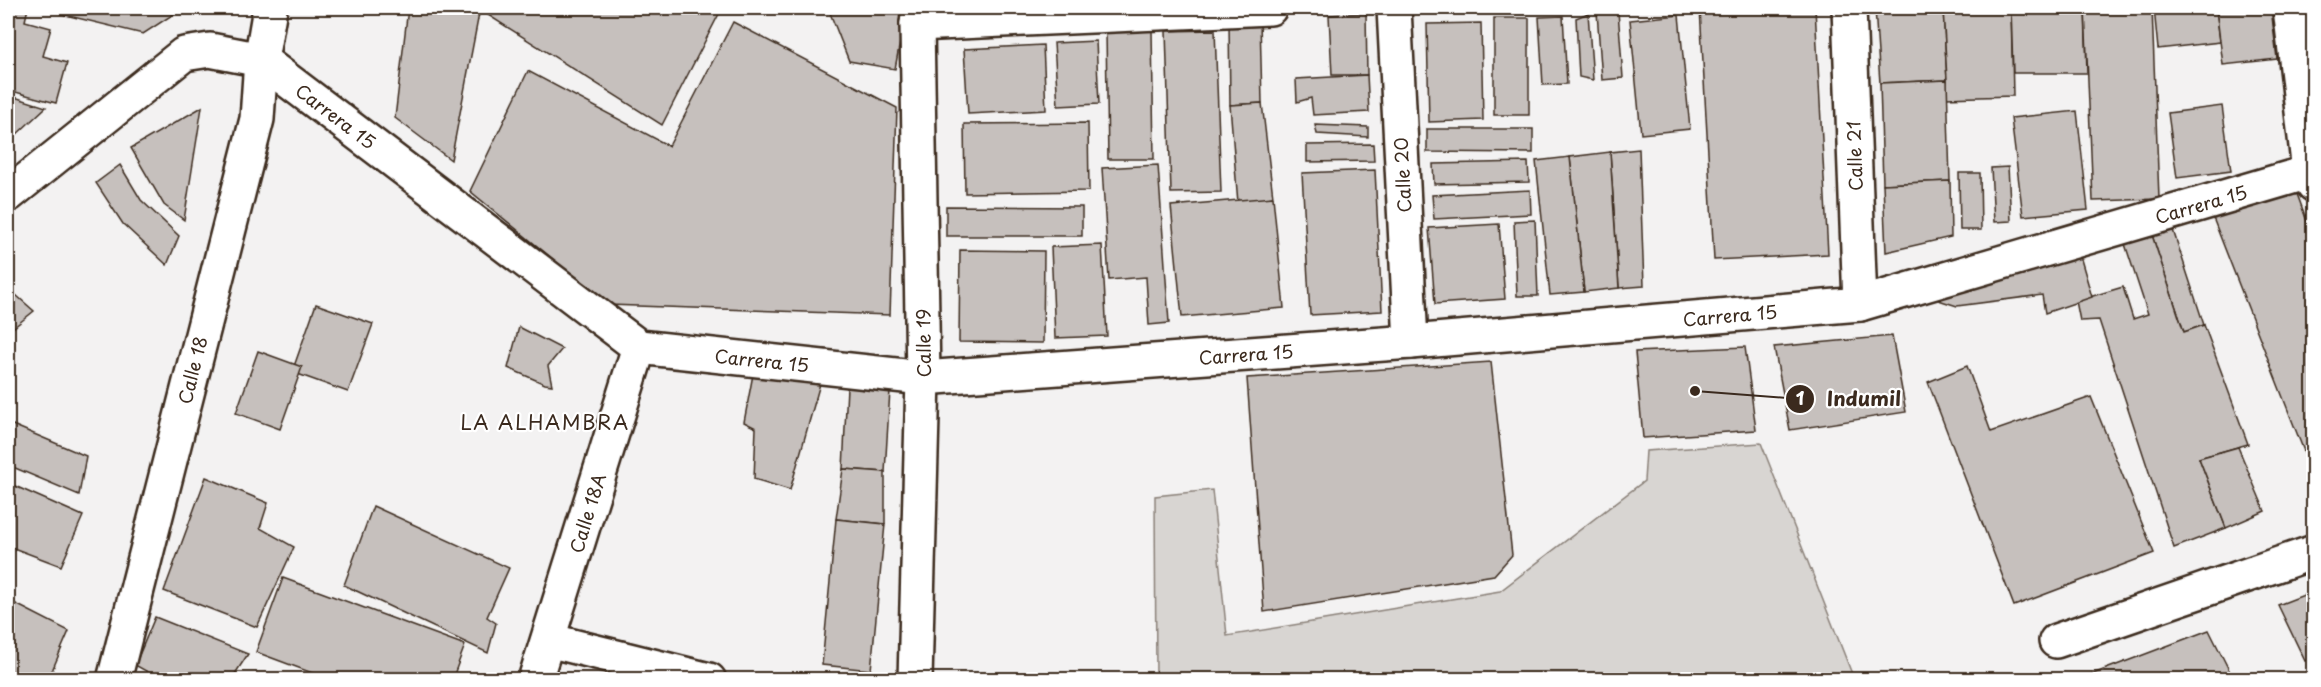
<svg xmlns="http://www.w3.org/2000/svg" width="2321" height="687" viewBox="0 0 2321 687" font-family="'Playpen Sans',sans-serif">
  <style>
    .green { fill: #d8d5d2; stroke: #8a8078; stroke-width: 1.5 }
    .building { fill: #c6c0bd; stroke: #3b2a1e; stroke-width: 1.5 }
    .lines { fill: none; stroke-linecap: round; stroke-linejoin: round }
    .minor-casing { stroke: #3b2a1e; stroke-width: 38 }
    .major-casing { stroke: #3b2a1e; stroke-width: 38 }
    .minor { stroke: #fff; stroke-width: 33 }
    .major { stroke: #fff; stroke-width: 33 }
    .labels { text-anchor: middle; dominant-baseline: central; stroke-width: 4.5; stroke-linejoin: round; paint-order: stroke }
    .street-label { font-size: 18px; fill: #3b2a1e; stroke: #fff }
    .neighbourhood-label { font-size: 20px; letter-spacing: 1.5px; fill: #3b2a1e; stroke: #fff }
    .leader { fill: none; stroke: #3b2a1e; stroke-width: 2 }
    .callout-dot { fill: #3b2a1e; stroke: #fff; stroke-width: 2 }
    .mark-label { font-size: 18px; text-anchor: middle; font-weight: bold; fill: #fff }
    .callout-label { font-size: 20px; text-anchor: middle; font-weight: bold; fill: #3b2a1e; stroke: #fff; stroke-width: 4.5; stroke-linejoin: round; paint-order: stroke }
  </style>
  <rect width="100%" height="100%" fill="#f3f2f2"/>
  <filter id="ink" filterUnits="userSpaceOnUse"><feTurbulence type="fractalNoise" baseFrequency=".0167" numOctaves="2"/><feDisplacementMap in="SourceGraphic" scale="12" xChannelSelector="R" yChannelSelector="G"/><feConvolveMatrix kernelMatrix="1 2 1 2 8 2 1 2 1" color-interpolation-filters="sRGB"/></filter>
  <g filter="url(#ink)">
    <polygon class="green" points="1761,443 1854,679 1156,679 1155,496 1212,490 1227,636 1500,591 1644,481 1646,451"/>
    <g class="building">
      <polygon points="8,8 28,8 25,21 51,28 43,56 67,63 56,103 8,90"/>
      <polygon points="63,8 183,8 143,34 61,14"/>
      <polygon points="408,8 466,8 479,14 451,160 395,118"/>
      <polygon points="477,8 722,8 662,125"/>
      <polygon points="843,8 899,8 904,19 895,69 849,61 830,13"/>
      <polygon points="1700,8 1815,8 1828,254 1714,260"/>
      <polygon points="1875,8 1943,8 1947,80 1880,83"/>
      <polygon points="1943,8 2011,8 2013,96 1945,98 1947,80"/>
      <polygon points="2011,8 2085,8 2087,73 2013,73"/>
      <polygon points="2085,8 2152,8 2159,199 2093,201"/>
      <polygon points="2154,8 2216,8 2220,42 2158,49"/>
      <polygon points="2216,8 2271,8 2277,59 2223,65"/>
      <polygon points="1618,11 1623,78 1602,80 1597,12"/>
      <polygon points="1366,13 1367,75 1332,75 1329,15"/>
      <polygon points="1588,13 1593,80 1579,77 1576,18"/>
      <polygon points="1679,15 1690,129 1641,134 1630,20"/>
      <polygon points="1563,16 1567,84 1543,85 1539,17"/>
      <rect x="1494" y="18" width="35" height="97"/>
      <polygon points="1229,20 1260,20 1262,103 1230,105"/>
      <polygon points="733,22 897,108 890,315 609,305 470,191 528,71 669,146"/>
      <polygon points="1481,23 1483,120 1429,122 1427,24"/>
      <polygon points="1215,30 1221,192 1171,193 1166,31"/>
      <polygon points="1106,31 1152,31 1154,159 1108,159"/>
      <polygon points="1096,41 1099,104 1058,106 1054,43"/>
      <polygon points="1043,45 1046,110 968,114 964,49"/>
      <polygon points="1367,75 1369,112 1313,115 1311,98 1297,102 1296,79"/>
      <polygon points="1947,80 1950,181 1883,184 1880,83"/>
      <polygon points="8,95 46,107 15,136 8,134"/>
      <polygon points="1262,103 1273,197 1238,203 1230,105"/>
      <polygon points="2222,106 2231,171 2177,178 2168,113"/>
      <polygon points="202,107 184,220 164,205 131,148"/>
      <polygon points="2077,111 2088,210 2023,216 2011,118"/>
      <polygon points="1088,123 1089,191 965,193 964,124"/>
      <polygon points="1315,125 1368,127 1368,137 1317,134"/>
      <polygon points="1427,129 1533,129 1533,153 1427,152"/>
      <polygon points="1373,144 1374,161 1307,162 1307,145"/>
      <polygon points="1639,149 1644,286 1619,288 1610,152"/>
      <polygon points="1610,152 1619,288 1584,292 1570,157"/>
      <polygon points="1570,157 1584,292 1550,295 1536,161"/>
      <polygon points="1528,162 1529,182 1434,184 1433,164"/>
      <polygon points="120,165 141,200 179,236 167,265 123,224 96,183"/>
      <polygon points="1158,165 1169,323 1149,325 1146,277 1109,280 1102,168"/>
      <polygon points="2008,167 2011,221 1994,222 1991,168"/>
      <polygon points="1375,170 1382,311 1310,315 1302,173"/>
      <polygon points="1959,173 1980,173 1981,230 1960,230"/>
      <polygon points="1950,181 1951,237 1886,252 1883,184"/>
      <polygon points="1530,190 1531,214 1434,219 1432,195"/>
      <polygon points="2297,194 2314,240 2314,477 2213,218"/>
      <polygon points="1273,197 1284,308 1182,317 1171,206"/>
      <polygon points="946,206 1082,207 1082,236 946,236"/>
      <polygon points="1535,220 1538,296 1517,296 1514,221"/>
      <polygon points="1499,224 1505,299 1435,304 1429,228"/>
      <polygon points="2172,227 2204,325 2184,332 2151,232"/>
      <polygon points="2151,232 2184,332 2204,325 2248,444 2199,458 2226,528 2174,548 2099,320 2080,321 2076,301 2123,287 2133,319 2148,314 2124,241"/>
      <polygon points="1102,245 1107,336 1055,338 1051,247"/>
      <polygon points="2078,249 2092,297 2045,313 2042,295 1957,306 1923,295"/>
      <polygon points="960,250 1044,251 1043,343 959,342"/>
      <polygon points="8,288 34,311 8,332"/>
      <polygon points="316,304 373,324 348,392 292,372"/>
      <polygon points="519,327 562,349 548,366 552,385 545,384 508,368"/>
      <polygon points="1892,336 1906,412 1790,430 1774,347"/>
      <polygon points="1745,347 1756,430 1643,438 1635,352"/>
      <polygon points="258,351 302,367 280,429 236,413"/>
      <polygon points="1491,362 1512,555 1494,575 1264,612 1247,378"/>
      <polygon points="1967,366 1991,432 2091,397 2154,553 2014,606 1928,382"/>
      <polygon points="754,369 823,373 790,490 754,479 756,428 744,422"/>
      <polygon points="847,387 890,390 885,472 843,469"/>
      <polygon points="8,423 86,456 79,495 8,465"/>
      <polygon points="2238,447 2265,511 2226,528 2199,458"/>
      <polygon points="843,469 885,472 885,524 836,519"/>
      <polygon points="206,477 268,503 260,528 294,547 257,627 164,591"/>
      <polygon points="8,483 83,516 61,566 8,546"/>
      <polygon points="373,506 509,568 487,617 496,623 488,653 344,585"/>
      <polygon points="836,519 885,524 871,670 822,665"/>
      <polygon points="283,578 465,645 452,680 331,680 256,652"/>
      <polygon points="2314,591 2314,657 2305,661 2278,605"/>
      <polygon points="8,600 69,631 48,680 8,680"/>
      <polygon points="155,617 248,654 231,680 162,680 135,665"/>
      <polygon points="2209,630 2234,680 2077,680"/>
    </g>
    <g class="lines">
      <defs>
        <g id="minor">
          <polyline points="1394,8 1411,342"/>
          <polyline points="1849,8 1860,304"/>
          <polyline points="2290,8 2309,172 2314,185"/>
          <polyline points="917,24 1270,8"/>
          <polyline points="8,195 184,54 210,50 261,60 639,347 923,378 1411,342 1860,304 2309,172"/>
          <polyline points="548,640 709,680"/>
          <polyline points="2056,641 2314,552"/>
          <polyline points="535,680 639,347"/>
          <polyline points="915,680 923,378 917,24 919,8"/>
        </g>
        <polyline id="major" points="114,680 257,119 261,60 270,8"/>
      </defs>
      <use href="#minor" class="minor-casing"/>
      <use href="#major" class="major-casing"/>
      <use href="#minor" class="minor"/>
      <use href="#major" class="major"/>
    </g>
  </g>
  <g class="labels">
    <g class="street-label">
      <text transform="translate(336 116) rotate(37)">Carrera 15</text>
      <text transform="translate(1854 156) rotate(-92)">Calle 21</text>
      <text transform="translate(1402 175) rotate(-93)">Calle 20</text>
      <text transform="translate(2201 204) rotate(-16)">Carrera 15</text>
      <text transform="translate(1730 315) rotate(-5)">Carrera 15</text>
      <text transform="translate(923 343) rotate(-91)">Calle 19</text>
      <text transform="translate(1246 354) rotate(-4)">Carrera 15</text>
      <text transform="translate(762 360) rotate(6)">Carrera 15</text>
      <text transform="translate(192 370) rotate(-76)">Calle 18</text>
      <text transform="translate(587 513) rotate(-73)">Calle 18A</text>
    </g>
    <g class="neighbourhood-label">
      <text x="545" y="422">LA ALHAMBRA</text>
    </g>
  </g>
  <path class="leader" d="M1695 391L1800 399"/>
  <g class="callout-dot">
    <circle cx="1695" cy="391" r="6"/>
    <circle cx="1800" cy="399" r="15"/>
  </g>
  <g class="mark-label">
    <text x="1800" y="405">1</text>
  </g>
  <g class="callout-label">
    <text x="1864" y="406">Indumil</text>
  </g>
  <rect width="2321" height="687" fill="none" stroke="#fff" stroke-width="30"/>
  <rect x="15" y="15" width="2291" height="657" fill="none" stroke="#3b2a1e" stroke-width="2" filter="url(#ink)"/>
</svg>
